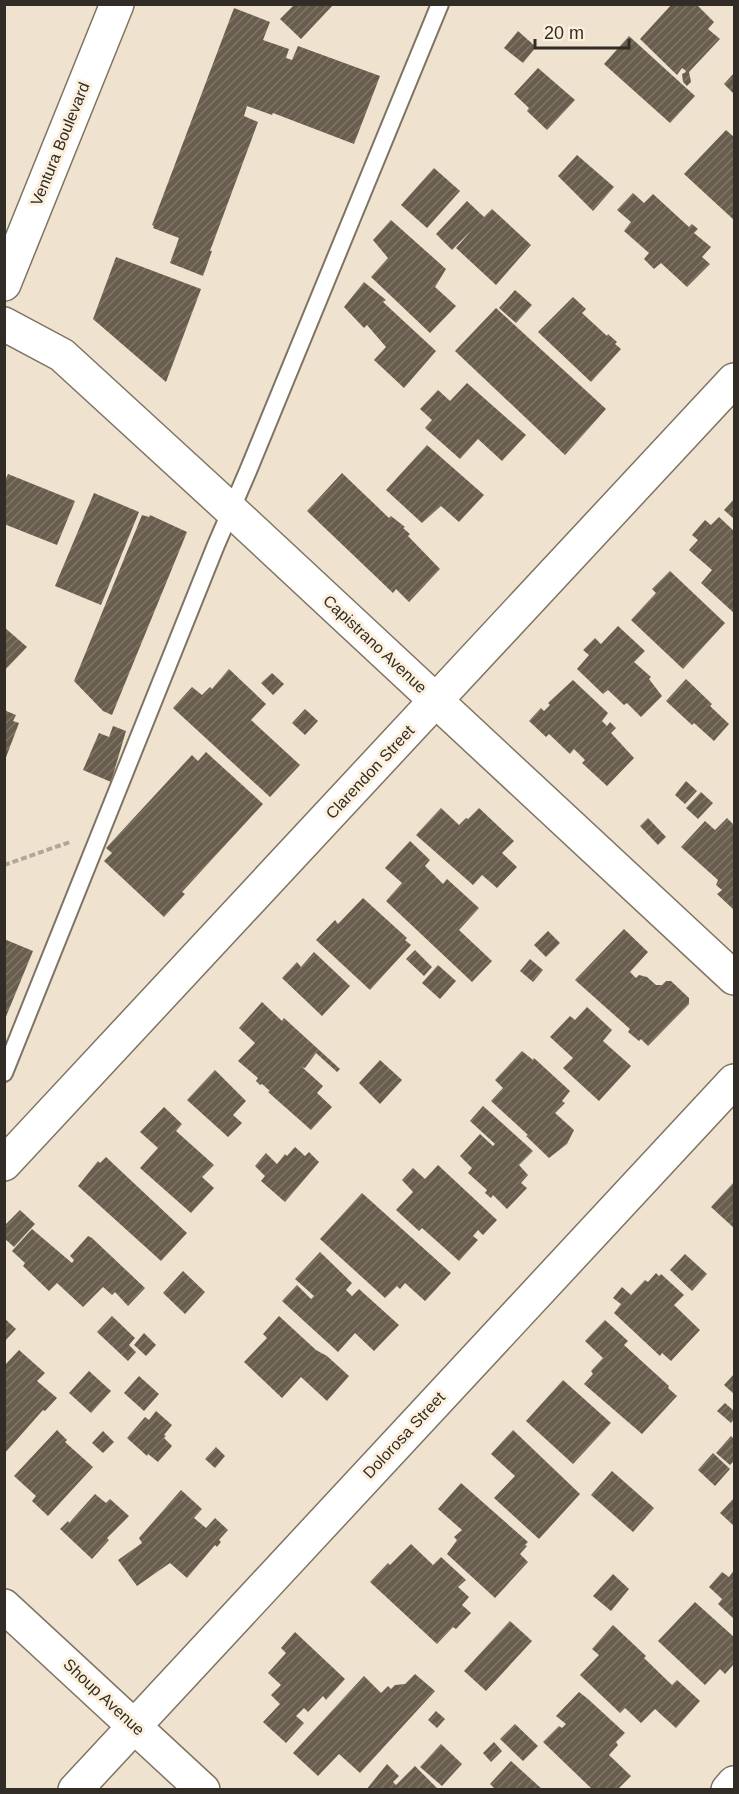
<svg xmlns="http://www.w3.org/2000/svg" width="739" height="1794" viewBox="0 0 739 1794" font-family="Arial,sans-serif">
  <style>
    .building { fill: url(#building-hatch) }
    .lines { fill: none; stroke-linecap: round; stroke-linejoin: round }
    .service-casing { stroke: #7f7463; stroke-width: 20 }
    .minor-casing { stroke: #7f7463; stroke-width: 36 }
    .secondary-casing { stroke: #7f7463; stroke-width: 36 }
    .path { stroke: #b0a798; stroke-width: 4; stroke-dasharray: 6 3; stroke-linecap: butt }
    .service { stroke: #fff; stroke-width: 16 }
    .minor { stroke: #fff; stroke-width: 33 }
    .secondary { stroke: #fff; stroke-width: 33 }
    .labels { text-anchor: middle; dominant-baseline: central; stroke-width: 6; stroke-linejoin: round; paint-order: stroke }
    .street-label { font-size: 16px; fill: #312c25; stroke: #fcf0dd }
  </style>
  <defs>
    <pattern id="building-hatch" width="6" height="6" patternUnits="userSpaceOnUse" patternTransform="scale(1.5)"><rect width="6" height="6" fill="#695e4e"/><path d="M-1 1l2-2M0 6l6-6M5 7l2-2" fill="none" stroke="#7f766a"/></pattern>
  </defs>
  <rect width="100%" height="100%" fill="#efe3d0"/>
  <g class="building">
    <polygon points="295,4 334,4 301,39 280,19"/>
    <polygon points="672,4 696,4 714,22 708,29 720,39 689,72 691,82 687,86 683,82 682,74 686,72 685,70 682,68 677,75 640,39"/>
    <polygon points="234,8 270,22 263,40 289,49 286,58 292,60 298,46 380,76 354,144 273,113 272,115 247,106 244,116 258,122 210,251 212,251 203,276 170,263 179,238 153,228 154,226 152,225"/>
    <polygon points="518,31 536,47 523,63 504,48"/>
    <polygon points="629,36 695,96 670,123 604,64"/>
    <polygon points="538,68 575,100 547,130 527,111 529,108 514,94"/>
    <polygon points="734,73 734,94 724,84"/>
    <polygon points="726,130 734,137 734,220 684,174"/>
    <polygon points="577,155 614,187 593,211 558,176"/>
    <polygon points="434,168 460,191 427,228 401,205"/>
    <polygon points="633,193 644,203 653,194 689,227 692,224 698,229 694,233 711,247 702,257 710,264 687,287 661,263 654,269 644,259 649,253 624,231 631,222 617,210"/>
    <polygon points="467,201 484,217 492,209 531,245 496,285 456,248 471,231 452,250 436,234"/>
    <polygon points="391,220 446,269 435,287 456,306 430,333 371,277 388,258 373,240"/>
    <polygon points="116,257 201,289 166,382 93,319"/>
    <polygon points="364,282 386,300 383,302 436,351 404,388 374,360 386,347 367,325 364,328 344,307"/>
    <polygon points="515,290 532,305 516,323 499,308"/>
    <polygon points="573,297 586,309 582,313 607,336 608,334 617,342 615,344 621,349 591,382 538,332"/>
    <polygon points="496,308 606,409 565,455 455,351"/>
    <polygon points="467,383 526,435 502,461 478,439 460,459 425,428 432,420 420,409 438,390 450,401"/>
    <polygon points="427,445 484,495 459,522 441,506 422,523 386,490"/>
    <polygon points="342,473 389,518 391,516 405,527 403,528 410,534 408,536 440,569 409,602 396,589 393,593 307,511"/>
    <polygon points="8,474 75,501 57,545 4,524 4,483"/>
    <polygon points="94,493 139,512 101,605 55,586"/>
    <polygon points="734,499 734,519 724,510"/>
    <polygon points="142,515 149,517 150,515 187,532 112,715 103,711 74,681"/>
    <polygon points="719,517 734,531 734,613 701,583 712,570 689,550 698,540 692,535 705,520 711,525"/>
    <polygon points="670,571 725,623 683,669 631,620 656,593 652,589"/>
    <polygon points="618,626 645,651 634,662 651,677 649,679 662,696 641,717 627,703 624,705 608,690 603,694 577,669 589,655 583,650 595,638 601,644"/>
    <polygon points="4,627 27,647 4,671"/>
    <polygon points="229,669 266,704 251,720 300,765 270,797 173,708 192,687 202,695 210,687 212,689"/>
    <polygon points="272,673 284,684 273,695 261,683"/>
    <polygon points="686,679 712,704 710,706 729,724 714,741 694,723 692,725 666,701"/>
    <polygon points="573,680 608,713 602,721 607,726 610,722 616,728 611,733 634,758 607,786 582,763 585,760 574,749 570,754 549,734 546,737 529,721 541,708 544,711 550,705 548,703"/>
    <polygon points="305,709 318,721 305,735 292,723"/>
    <polygon points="4,710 16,715 13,721 19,723 5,760"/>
    <polygon points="113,726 126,731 111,782 83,770 99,733 109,737"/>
    <polygon points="206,752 263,804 182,892 185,894 164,917 104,861 112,853 106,848 192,755 198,761"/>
    <polygon points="686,781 697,791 685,804 675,795"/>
    <polygon points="701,792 713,803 698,819 686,808"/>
    <polygon points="441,808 459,825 466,818 468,819 479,808 514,841 502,853 517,867 497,888 482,875 473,885 416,835"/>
    <polygon points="648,818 666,837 658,845 640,826"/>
    <polygon points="727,818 734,825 733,909 717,894 722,890 716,885 718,880 681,847 705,821 715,830"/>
    <polygon points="410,841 430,860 425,866 443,884 447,879 479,908 459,930 492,961 472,982 386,901 402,883 385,868"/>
    <polygon points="363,898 407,938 405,940 411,945 370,990 316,940 335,920 338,924"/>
    <polygon points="624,929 648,952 630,972 636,978 639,975 647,977 656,985 662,985 666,981 671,981 689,998 689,1004 648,1046 641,1039 639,1041 628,1032 630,1029 575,980"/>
    <polygon points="548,931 560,943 546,957 534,945"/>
    <polygon points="4,939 33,951 5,1019 4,1019"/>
    <polygon points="415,950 432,967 424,976 406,959"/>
    <polygon points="314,952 350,986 322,1016 282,978 297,962 301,967"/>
    <polygon points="530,959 543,970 533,982 520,971"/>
    <polygon points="438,965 456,981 440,999 422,983"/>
    <polygon points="262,1002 282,1021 284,1018 340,1069 337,1072 316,1053 305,1068 302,1067 323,1086 317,1093 332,1107 311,1130 268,1092 270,1091 262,1084 260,1085 256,1081 258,1078 238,1061 255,1043 239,1028"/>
    <polygon points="587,1007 612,1030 603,1041 631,1066 599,1101 563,1068 573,1058 550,1037 570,1016 575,1020"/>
    <polygon points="522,1051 533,1060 534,1058 570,1091 562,1101 565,1103 555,1113 574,1130 567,1144 549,1158 526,1136 528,1135 491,1101 503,1088 495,1080"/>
    <polygon points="380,1060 402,1080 380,1104 359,1083"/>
    <polygon points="215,1070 246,1101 233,1115 242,1123 228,1137 187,1100"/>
    <polygon points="483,1106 533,1151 519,1165 528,1175 521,1183 527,1188 507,1209 493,1195 491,1198 485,1193 487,1190 468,1173 472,1168 460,1156 480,1134 493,1146 495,1144 470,1121"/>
    <polygon points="164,1107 182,1124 176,1131 214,1165 202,1177 214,1188 191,1213 140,1168 158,1148 140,1132"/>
    <polygon points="295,1147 305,1156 309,1152 319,1162 285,1202 261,1181 265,1176 255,1166 266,1153 277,1164 285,1154 287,1156"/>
    <polygon points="106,1157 187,1233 161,1261 78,1186 98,1161 100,1163"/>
    <polygon points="438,1165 497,1220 483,1235 478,1230 473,1236 478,1240 459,1261 422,1228 419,1231 396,1210 413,1192 402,1180 413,1168 425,1179"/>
    <polygon points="734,1182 734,1228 711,1207"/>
    <polygon points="362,1193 451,1273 425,1301 405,1283 400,1289 397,1286 385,1298 320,1239"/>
    <polygon points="20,1210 35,1224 14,1247 4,1238 4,1226"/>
    <polygon points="32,1229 72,1263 74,1260 70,1256 88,1236 92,1238 145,1288 128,1306 115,1292 112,1295 103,1287 83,1307 57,1283 49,1291 23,1266 25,1263 12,1251"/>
    <polygon points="320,1252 352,1283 346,1290 352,1296 359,1289 399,1325 374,1351 355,1333 338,1352 282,1301 297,1285 311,1299 314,1296 295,1279"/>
    <polygon points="685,1254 707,1274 692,1291 670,1270"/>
    <polygon points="183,1271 205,1292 185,1314 163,1293"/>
    <polygon points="656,1273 659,1276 661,1274 684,1295 674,1305 700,1330 671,1361 662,1353 660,1356 614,1313 621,1304 613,1298 622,1287 631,1295 645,1280 648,1282"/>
    <polygon points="112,1316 135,1338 129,1345 136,1352 128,1361 97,1332"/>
    <polygon points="279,1316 316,1350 327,1356 349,1376 327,1401 301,1377 282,1398 244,1362 267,1338 263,1334"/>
    <polygon points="4,1318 16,1329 4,1342"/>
    <polygon points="605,1320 628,1341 624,1345 669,1386 668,1388 677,1396 642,1434 584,1384 593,1374 591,1371 603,1358 585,1341"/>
    <polygon points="144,1333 156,1345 146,1356 134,1345"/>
    <polygon points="19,1350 45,1373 37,1381 57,1398 45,1411 43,1410 4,1454 4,1366"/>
    <polygon points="89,1371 111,1391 91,1413 69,1393"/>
    <polygon points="734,1374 734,1394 724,1385"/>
    <polygon points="139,1376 159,1394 144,1411 124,1393"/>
    <polygon points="563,1380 611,1423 573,1464 526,1421"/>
    <polygon points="725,1403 734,1411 734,1419 731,1423 717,1411"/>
    <polygon points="156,1411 172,1425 164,1435 166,1436 164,1438 172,1446 158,1462 148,1454 147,1456 127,1438 145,1417 149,1420"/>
    <polygon points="57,1430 67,1440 65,1442 93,1467 48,1516 32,1501 36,1496 14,1476"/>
    <polygon points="513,1430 580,1494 539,1539 494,1498 515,1476 491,1454"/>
    <polygon points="103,1431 114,1442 103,1453 92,1443"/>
    <polygon points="731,1436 734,1439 734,1461 730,1465 716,1453"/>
    <polygon points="216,1447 225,1456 215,1468 205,1459"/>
    <polygon points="713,1453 730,1469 715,1486 698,1470"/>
    <polygon points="612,1471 654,1508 633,1532 591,1495"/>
    <polygon points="461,1483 528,1542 525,1545 527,1546 520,1554 528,1562 495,1598 447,1554 457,1540 454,1537 462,1530 438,1509"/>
    <polygon points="181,1490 202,1509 194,1518 206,1528 215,1518 228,1530 219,1540 221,1542 217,1547 215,1545 187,1578 170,1563 137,1586 118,1560 142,1543 139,1538"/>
    <polygon points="95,1494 106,1503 110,1499 129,1516 107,1538 109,1540 92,1559 60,1529 68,1521 69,1523"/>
    <polygon points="734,1498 734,1526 720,1513"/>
    <polygon points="411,1544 433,1565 441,1557 466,1580 458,1587 469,1597 462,1605 471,1613 456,1629 453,1627 437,1644 370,1582 388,1563 390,1565"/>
    <polygon points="734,1570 734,1619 718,1604 722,1599 709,1587 722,1572 729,1577"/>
    <polygon points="613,1574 629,1589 611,1611 593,1596"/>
    <polygon points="695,1602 734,1637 734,1664 725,1674 720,1669 705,1685 658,1641"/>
    <polygon points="510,1621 532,1641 486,1691 464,1671"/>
    <polygon points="613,1625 646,1656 644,1658 672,1685 677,1680 700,1701 676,1728 655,1709 641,1723 625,1708 620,1713 580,1675 599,1655 592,1649"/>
    <polygon points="295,1632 345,1679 326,1700 323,1696 308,1712 304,1708 296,1716 304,1723 286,1743 263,1722 280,1704 271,1695 281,1685 268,1673 286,1653 281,1648"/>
    <polygon points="415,1674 435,1691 360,1773 339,1754 318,1776 293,1753 364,1676 381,1693 388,1686 391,1689 395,1685 405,1684"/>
    <polygon points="579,1692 588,1699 625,1733 616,1742 618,1745 609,1755 631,1776 617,1790 593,1790 543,1742 559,1726 562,1728 566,1724 556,1716"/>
    <polygon points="436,1711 445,1719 437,1728 428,1720"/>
    <polygon points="515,1724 538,1746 523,1761 500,1739"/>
    <polygon points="494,1742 502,1751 491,1762 483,1753"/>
    <polygon points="441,1744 462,1764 442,1786 420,1767"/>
    <polygon points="511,1761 543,1790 496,1790 490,1784"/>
    <polygon points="387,1764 399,1776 393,1782 396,1785 415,1766 439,1790 366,1790"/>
  </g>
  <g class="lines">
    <defs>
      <polyline id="service" points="4,1073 216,545 248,471 440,4"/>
      <g id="minor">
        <polyline points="4,324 62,355 231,510 734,978"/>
        <polyline points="4,1164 734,380"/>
        <polyline points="75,1790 734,1081"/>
        <polyline points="728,1790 734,1783"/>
      </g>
      <g id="secondary">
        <polyline points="4,284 117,4"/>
        <polyline points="4,1606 203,1790"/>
      </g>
    </defs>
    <use href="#service" class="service-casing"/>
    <use href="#minor" class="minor-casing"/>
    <use href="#secondary" class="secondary-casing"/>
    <polyline class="path" points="4,865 70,842"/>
    <use href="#service" class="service"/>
    <use href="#minor" class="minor"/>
    <use href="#secondary" class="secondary"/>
  </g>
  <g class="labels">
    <g class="street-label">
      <text transform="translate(60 144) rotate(-68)">Ventura Boulevard</text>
      <text transform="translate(375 644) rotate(43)">Capistrano Avenue</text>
      <text transform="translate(370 772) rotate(-47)">Clarendon Street</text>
      <text transform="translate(404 1435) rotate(-47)">Dolorosa Street</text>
      <text transform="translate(104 1697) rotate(43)">Shoup Avenue</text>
    </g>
  </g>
  <rect width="739" height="1794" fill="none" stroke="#312c25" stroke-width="12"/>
  <path d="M535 39v9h94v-9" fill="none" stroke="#312c25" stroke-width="3"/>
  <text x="544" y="39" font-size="18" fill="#312c25" stroke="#fcf0dd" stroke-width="4.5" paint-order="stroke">20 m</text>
</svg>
